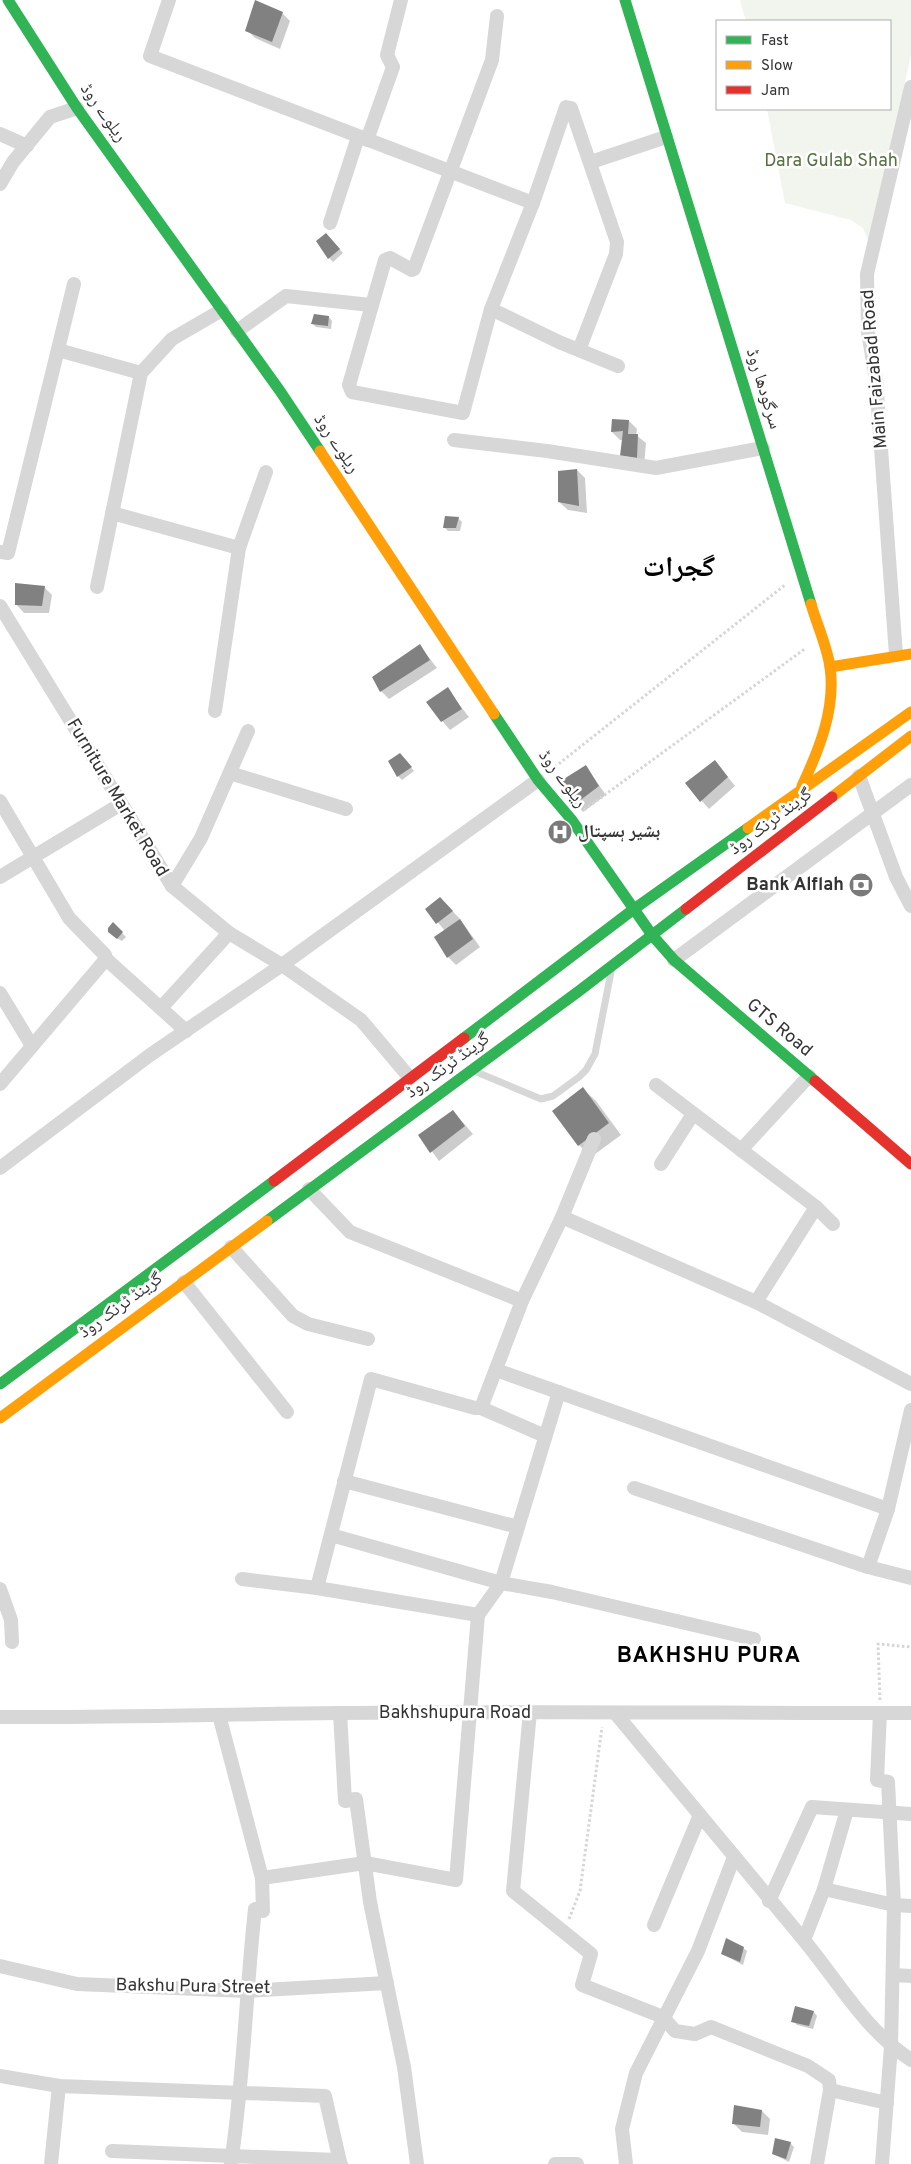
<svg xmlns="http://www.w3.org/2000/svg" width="911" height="2164" viewBox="0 0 911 2164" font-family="Overpass,'Noto Naskh Arabic',sans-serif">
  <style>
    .green { fill: #f1f5ed }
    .shadow { fill: #0003 }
    .building { fill: #818181 }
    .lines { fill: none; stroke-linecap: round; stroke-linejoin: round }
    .path { stroke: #d6d6d6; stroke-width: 3; stroke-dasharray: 2.5 2.5; stroke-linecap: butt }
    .lane { stroke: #d7d7d7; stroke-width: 7 }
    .street { stroke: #d7d7d7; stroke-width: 14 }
    .fast { stroke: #30b455; stroke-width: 11 }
    .slow { stroke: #ff9f0a; stroke-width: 11 }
    .jam { stroke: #e5322d; stroke-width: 11 }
    .labels { text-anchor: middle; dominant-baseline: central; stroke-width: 5; stroke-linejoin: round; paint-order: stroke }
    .street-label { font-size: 18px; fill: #333; stroke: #fff }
    .park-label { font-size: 18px; fill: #56703f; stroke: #fff }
    .poi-label { font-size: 18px; font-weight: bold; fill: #333; stroke: #fff; text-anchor: start }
    .district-label { font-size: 22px; font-weight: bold; letter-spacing: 1px; fill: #000; stroke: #fff }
    .town-label { font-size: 28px; font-weight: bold; fill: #000; stroke: #fff }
  </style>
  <rect width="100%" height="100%" fill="#fff"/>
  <polygon class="green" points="740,0 911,0 911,55 869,242 863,228 851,220 785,203 767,109 890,109 890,21 746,21"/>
  <g class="shadow">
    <polygon points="282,13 290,21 280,49 255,38 247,30"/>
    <polygon points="330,238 343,253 333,262 329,258"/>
    <polygon points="329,317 332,321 331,329 316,327 313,324"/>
    <polygon points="629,421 637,429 636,435 646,443 644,465 629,464 623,440 620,440 612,432"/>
    <polygon points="577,470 585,478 587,513 568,510 559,502"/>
    <polygon points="458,518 462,522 460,531 448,531 444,527"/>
    <polygon points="44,587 52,595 49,613 24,613 16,604"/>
    <polygon points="420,646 437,668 389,699 381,691"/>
    <polygon points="447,689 469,717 450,730 427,703"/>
    <polygon points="404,759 414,771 402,780 398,776"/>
    <polygon points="715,761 735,786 709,809 686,783"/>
    <polygon points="585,766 606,795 583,812 560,782"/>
    <polygon points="440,898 460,919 480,947 456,965 448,957 445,931 427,909"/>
    <polygon points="113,924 126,937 122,941 113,936"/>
    <polygon points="583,1089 596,1101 621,1135 591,1157 579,1145"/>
    <polygon points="453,1111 473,1134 439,1161 420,1135"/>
    <polygon points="743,1948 747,1951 743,1965 722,1954"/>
    <polygon points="796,2008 814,2012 817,2016 813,2029 797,2025 793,2021"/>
    <polygon points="762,2111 770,2119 768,2135 742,2132 733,2123"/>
    <polygon points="790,2143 794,2147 789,2162 773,2154"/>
  </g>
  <g class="building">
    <polygon points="255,0 283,12 272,42 245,31"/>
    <polygon points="326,233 340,249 328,259 316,241"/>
    <polygon points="314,314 329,316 328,326 311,324"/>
    <polygon points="612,419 629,420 628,434 638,434 637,458 620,456 623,431 611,432"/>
    <polygon points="577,469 579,506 558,502 558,471"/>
    <polygon points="445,516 459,517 456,528 443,528"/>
    <polygon points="15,583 45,586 42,606 15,605"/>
    <polygon points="420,644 430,660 380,692 372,677"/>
    <polygon points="448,687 462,709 441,722 426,702"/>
    <polygon points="400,753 412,767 397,777 388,761"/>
    <polygon points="715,760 728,777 700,802 685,783"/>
    <polygon points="586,765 599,786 574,805 559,782"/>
    <polygon points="440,897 453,911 436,924 425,909"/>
    <polygon points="460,919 473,939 447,958 434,937"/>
    <polygon points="113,922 123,932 117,939 108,932 108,928"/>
    <polygon points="583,1087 609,1123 578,1146 552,1111"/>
    <polygon points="453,1110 465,1126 430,1153 418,1135"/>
    <polygon points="726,1938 744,1947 740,1962 721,1954"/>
    <polygon points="795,2006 814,2011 809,2026 791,2022"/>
    <polygon points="734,2105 762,2110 760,2127 732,2124"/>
    <polygon points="775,2138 791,2142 786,2159 772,2154"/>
  </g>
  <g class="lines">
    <g class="path">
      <polyline points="551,770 785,585"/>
      <polyline points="584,810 806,648"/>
      <polyline points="880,1700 878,1644 911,1647"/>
      <polyline points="569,1919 580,1891 602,1727"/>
    </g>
    <polyline class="lane" points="474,1071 541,1099 553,1096 579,1077 586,1070 595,1054 611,972"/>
    <g class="street">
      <polyline points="169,0 150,56 533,203"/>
      <polyline points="497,16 492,60 414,269 412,270 390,258 385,260 349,385 352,392 463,413 491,309 533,203 566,107 571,108 617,242 616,254 579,350"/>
      <polyline points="0,134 27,146"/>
      <polyline points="367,140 393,67 387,55 401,0"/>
      <polyline points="591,162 666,137"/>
      <polyline points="0,184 13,162 50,117 77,108"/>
      <polyline points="330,223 358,137"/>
      <polyline points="491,309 559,342 618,366"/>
      <polyline points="237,331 286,296 371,305"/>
      <polyline points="58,350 141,373"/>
      <polyline points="454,440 547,451 656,468 763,448"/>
      <polyline points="112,513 239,548"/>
      <polyline points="0,552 8,553 74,284"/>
      <polyline points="97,587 141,373 172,339 222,310"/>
      <polyline points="0,606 172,886 229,933 282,965 538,780"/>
      <polyline points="896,655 876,379 868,332 867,274 911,87"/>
      <polyline points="215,711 239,548 266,472"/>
      <polyline points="230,773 346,809"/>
      <polyline points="859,776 896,877 911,906"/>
      <polyline points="0,801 69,918 105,955 106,959 0,1084"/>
      <polyline points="0,877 121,804"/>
      <polyline points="172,886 201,838 248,731"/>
      <polyline points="106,959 186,1031"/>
      <polyline points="674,960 911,785"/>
      <polyline points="0,993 32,1046"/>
      <polyline points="161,1008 229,933"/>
      <polyline points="656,1085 816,1207 756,1302 911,1384"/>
      <polyline points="741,1150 809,1076"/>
      <polyline points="661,1164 693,1114"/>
      <polyline points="0,1168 150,1055 282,965 361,1020 410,1078"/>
      <polyline points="309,1189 350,1232 522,1301"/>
      <polyline points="816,1207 833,1224"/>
      <polyline points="562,1217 756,1302"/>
      <polyline points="231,1247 293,1316 308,1324 368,1339"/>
      <polyline points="184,1282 287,1412"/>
      <polyline points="496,1370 888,1509"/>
      <polyline points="481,1408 522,1301 562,1217 594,1139"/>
      <polyline points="911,1410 888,1509 868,1567 911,1578"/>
      <polyline points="344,1481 518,1527"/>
      <polyline points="634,1488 868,1567"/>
      <polyline points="331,1535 501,1583 559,1392"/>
      <polyline points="242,1579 317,1588 478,1615"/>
      <polyline points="317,1588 371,1379 475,1408 481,1408 545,1436"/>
      <polyline points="0,1589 11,1620 12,1642"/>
      <polyline points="530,1712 513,1891 591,1954 582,1985 663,2017 675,2031 695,2034 711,2027 808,2066 829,2080 830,2090"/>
      <polyline points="340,1713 345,1801 356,1799 370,1902 404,2067 417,2164"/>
      <polyline points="880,1713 877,1780 888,1782 894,1905 891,2046 882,2164"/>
      <path d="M 616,1714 C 678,1789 740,1864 803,1939 C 838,1981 864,2029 911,2060"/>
      <path d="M 0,1717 C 113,1718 226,1714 339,1713 C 529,1711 720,1713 911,1713"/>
      <polyline points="847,1810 824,1889 894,1905 911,1906"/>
      <polyline points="262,1878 365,1863 456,1880 478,1615 501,1583 552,1592 754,1639"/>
      <polyline points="769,1901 812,1807 911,1814"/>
      <polyline points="654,1925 700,1815"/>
      <polyline points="804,1940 824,1889"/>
      <polyline points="0,1966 77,1984 246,1991 387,1983"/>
      <polyline points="893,1975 911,1976"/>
      <polyline points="0,2076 59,2086 325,2096 340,2162"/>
      <path d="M 112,2151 L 232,2156 C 244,2074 246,1991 255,1909 L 263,1911 L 262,1878 L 219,1715"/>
      <polyline points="231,2163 232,2156 337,2160 341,2164"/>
      <polyline points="51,2164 59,2086"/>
      <polyline points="555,2164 577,2164"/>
      <polyline points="626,2164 622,2129 636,2073 698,1951 734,1857"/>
      <polyline points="817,2164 830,2090 887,2103"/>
    </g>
    <g class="fast">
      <polyline points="8,0 77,108 280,391 320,451"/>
      <polyline points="625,0 811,604"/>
      <polyline points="494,714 538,780 571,819 652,935 674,960 815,1081"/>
      <polyline points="464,1038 634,909 748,828"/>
      <polyline points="267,1221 579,991 686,909"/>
      <polyline points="0,1384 274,1181"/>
    </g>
    <g class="slow">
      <polyline points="320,451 494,714"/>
      <polyline points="830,667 911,654"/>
      <path d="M 802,786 C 819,750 836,708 830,667 C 827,646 817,625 811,604"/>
      <polyline points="832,797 911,736"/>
      <polyline points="748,828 911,712"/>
      <polyline points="0,1418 267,1221"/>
    </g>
    <g class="jam">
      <polyline points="686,909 832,797"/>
      <polyline points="815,1081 911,1164"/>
      <polyline points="274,1181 464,1038"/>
    </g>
  </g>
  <defs>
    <symbol id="hospital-disc" viewBox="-11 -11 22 22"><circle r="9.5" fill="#7a7a7a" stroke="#fff"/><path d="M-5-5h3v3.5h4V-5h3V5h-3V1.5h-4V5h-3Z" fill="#fff"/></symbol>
    <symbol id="bank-disc" viewBox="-11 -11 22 22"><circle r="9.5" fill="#7a7a7a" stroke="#fff"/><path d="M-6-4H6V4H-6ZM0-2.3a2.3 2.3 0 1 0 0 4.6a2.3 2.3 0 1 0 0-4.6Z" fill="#fff"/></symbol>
  </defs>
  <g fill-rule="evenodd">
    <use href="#hospital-disc" x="546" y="818" width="28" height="28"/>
    <use href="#bank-disc" x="847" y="871" width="28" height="28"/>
  </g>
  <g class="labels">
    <g class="street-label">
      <text transform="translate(103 113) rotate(55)">ریلوے روڈ</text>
      <text transform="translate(875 369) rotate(-95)">Main Faizabad Road</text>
      <text transform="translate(763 389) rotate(73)">سرگودھا روڈ</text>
      <text transform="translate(336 444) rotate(56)">ریلوے روڈ</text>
      <text transform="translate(562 779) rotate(53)">ریلوے روڈ</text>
      <text transform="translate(117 798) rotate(59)">Furniture Market Road</text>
      <text transform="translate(771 822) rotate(-37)">گرینڈ ٹرنک روڈ</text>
      <text transform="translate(779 1028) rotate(40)">GTS Road</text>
      <text transform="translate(448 1066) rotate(-36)">گرینڈ ٹرنک روڈ</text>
      <text transform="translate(121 1306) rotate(-36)">گرینڈ ٹرنک روڈ</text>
      <text x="455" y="1713">Bakhshupura Road</text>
      <text transform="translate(193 1987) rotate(1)">Bakshu Pura Street</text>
    </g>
    <g class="park-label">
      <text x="831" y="161">Dara Gulab Shah</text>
    </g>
    <g class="poi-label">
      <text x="578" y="832">بشیر ہسپتال</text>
      <text x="844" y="885" text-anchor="end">Bank Alflah</text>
    </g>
    <g class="district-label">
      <text x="709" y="1656">BAKHSHU PURA</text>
    </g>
    <g class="town-label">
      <text x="679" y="569">گجرات</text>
    </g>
  </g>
  <rect x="716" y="20" width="175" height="90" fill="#ffffff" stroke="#adadad"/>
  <rect x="726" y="36" width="25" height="8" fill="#30b455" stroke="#adadad"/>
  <text x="761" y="45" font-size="15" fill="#333333">Fast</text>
  <rect x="726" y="61" width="25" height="8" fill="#ff9f0a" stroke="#adadad"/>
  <text x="761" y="70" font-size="15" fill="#333333">Slow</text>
  <rect x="726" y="86" width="25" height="8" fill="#e5322d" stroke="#adadad"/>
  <text x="761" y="95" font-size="15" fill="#333333">Jam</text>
</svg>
